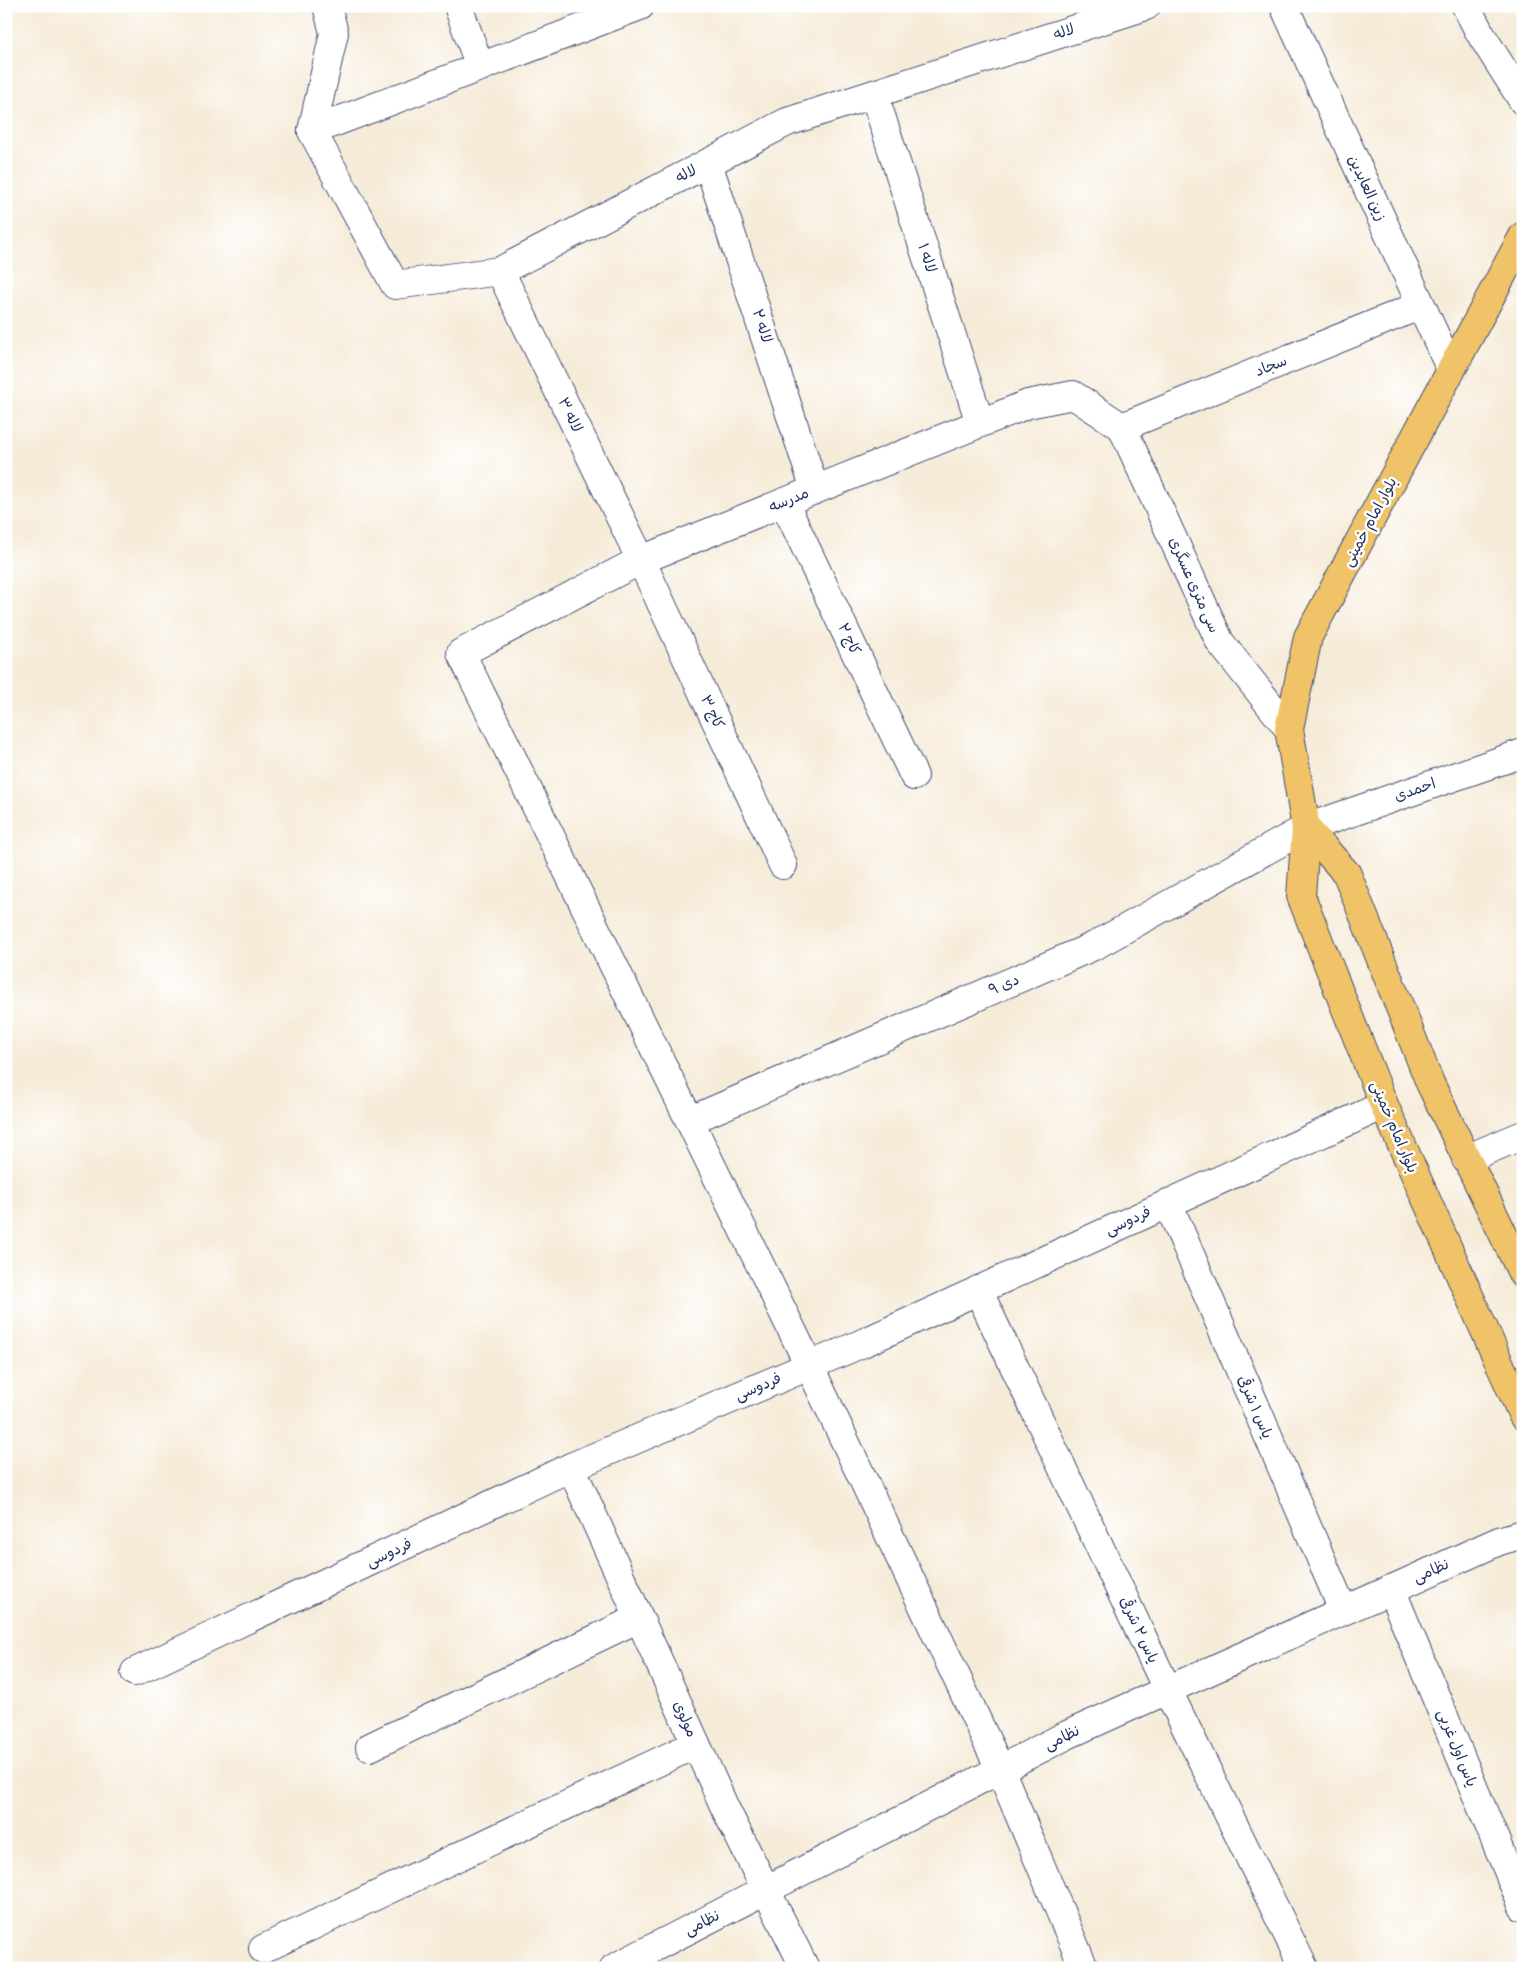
<svg xmlns="http://www.w3.org/2000/svg" width="1529" height="1974" viewBox="0 0 1529 1974" font-family="Pangolin,'Playpen Sans Arabic',sans-serif">
  <style>
    .lines { fill: none; stroke-linecap: round; stroke-linejoin: round }
    .minor-casing { stroke: #3c4b70; stroke-width: 30 }
    .major-casing { stroke: #3c4b70; stroke-width: 30 }
    .minor { stroke: #fff; stroke-width: 28 }
    .major { stroke: #f0c369; stroke-width: 28 }
    .labels { text-anchor: middle; dominant-baseline: central; stroke-width: 5; stroke-linejoin: round; paint-order: stroke }
    .street-label { font-size: 15px; fill: #1b2f5e; stroke: #fff }
  </style>
  <rect width="100%" height="100%" fill="#fff"/>
  <filter id="ink" filterUnits="userSpaceOnUse"><feTurbulence type="fractalNoise" baseFrequency=".02" numOctaves="2"/><feDisplacementMap in="SourceGraphic" scale="10" xChannelSelector="R" yChannelSelector="G"/><feConvolveMatrix kernelMatrix="1 2 1 2 8 2 1 2 1" color-interpolation-filters="sRGB"/></filter>
  <filter id="wash" filterUnits="userSpaceOnUse"><feTurbulence type="fractalNoise" baseFrequency=".0096" numOctaves="4" result="noise"/><feDisplacementMap in="SourceGraphic" scale="20" xChannelSelector="R" yChannelSelector="G"/><feGaussianBlur stdDeviation="1.12" result="paint"/><feColorMatrix in="noise" values="0 0 0 0 0 0 0 0 0 0 0 0 0 0 0 0 0 1.4 0 .05"/><feComposite in="paint" operator="in"/></filter>
  <g filter="url(#wash)">
    <rect width="100%" height="100%" fill="#f6ebd8"/>
  </g>
  <g filter="url(#ink)">
    <g class="lines">
      <defs>
        <g id="minor">
          <polyline points="458,6 480,67"/>
          <polyline points="1284,6 1451,370"/>
          <polyline points="1466,6 1480,33 1523,101"/>
          <polyline points="874,94 980,423"/>
          <polyline points="312,131 395,285 500,271 787,122 1146,6"/>
          <polyline points="312,131 640,6"/>
          <polyline points="312,131 334,33 327,6"/>
          <polyline points="708,163 815,490"/>
          <polyline points="500,271 641,560 783,865"/>
          <polyline points="1122,427 1220,642 1289,729"/>
          <polyline points="1122,427 1421,305"/>
          <polyline points="784,502 914,776"/>
          <polyline points="691,1120 1094,946 1306,828 1523,753"/>
          <polyline points="1466,1159 1523,1135"/>
          <polyline points="1168,1203 1343,1610"/>
          <polyline points="978,1290 1167,1689 1304,1968"/>
          <polyline points="571,1467 725,1808 805,1968"/>
          <polyline points="1391,1589 1523,1907"/>
          <polyline points="135,1672 571,1467 863,1343 1384,1105"/>
          <polyline points="370,1747 639,1618"/>
          <polyline points="263,1949 696,1744"/>
          <polyline points="614,1968 1067,1735 1499,1541 1523,1534"/>
          <polyline points="1084,1968 1000,1769 809,1365 461,653 641,560 1028,404 1073,395 1122,427"/>
        </g>
        <g id="major">
          <polyline points="1523,236 1308,637 1289,729 1306,828 1301,896 1384,1105 1523,1416"/>
          <polyline points="1306,828 1347,874 1430,1083 1523,1275"/>
        </g>
      </defs>
      <use href="#minor" class="minor-casing"/>
      <use href="#major" class="major-casing"/>
      <use href="#minor" class="minor"/>
      <use href="#major" class="major"/>
    </g>
  </g>
  <g class="labels">
    <g class="street-label">
      <text transform="translate(1064 32) rotate(-18)">لاله</text>
      <text transform="translate(686 174) rotate(-27)">لاله</text>
      <text transform="translate(1367 188) rotate(65)">زین العابدین</text>
      <text transform="translate(927 258) rotate(72)">لاله ۱</text>
      <text transform="translate(762 326) rotate(72)">لاله ۲</text>
      <text transform="translate(1271 366) rotate(-22)">سجاد</text>
      <text transform="translate(570 415) rotate(64)">لاله ۳</text>
      <text transform="translate(789 500) rotate(-22)">مدرسه</text>
      <text transform="translate(1370 522) rotate(-62)">بلوار امام خمینی</text>
      <text transform="translate(1194 585) rotate(66)">سی متری عسگری</text>
      <text transform="translate(849 639) rotate(65)">کاج ۲</text>
      <text transform="translate(712 712) rotate(65)">کاج ۳</text>
      <text transform="translate(1415 790) rotate(-19)">احمدی</text>
      <text transform="translate(1004 985) rotate(-23)">۹ دی</text>
      <text transform="translate(1394 1127) rotate(67)">بلوار امام خمینی</text>
      <text transform="translate(1128 1221) rotate(-25)">فردوسی</text>
      <text transform="translate(758 1387) rotate(-23)">فردوسی</text>
      <text transform="translate(1255 1407) rotate(67)">یاس ۱ شرقی</text>
      <text transform="translate(389 1553) rotate(-25)">فردوسی</text>
      <text transform="translate(1431 1571) rotate(-24)">نظامی</text>
      <text transform="translate(1139 1630) rotate(65)">یاس ۲ شرقی</text>
      <text transform="translate(685 1719) rotate(66)">مولوی</text>
      <text transform="translate(1062 1738) rotate(-26)">نظامی</text>
      <text transform="translate(1457 1748) rotate(68)">یاس اول غربی</text>
      <text transform="translate(702 1923) rotate(-27)">نظامی</text>
    </g>
  </g>
  <rect width="1529" height="1974" fill="none" stroke="#fff" stroke-width="25"/>
</svg>
